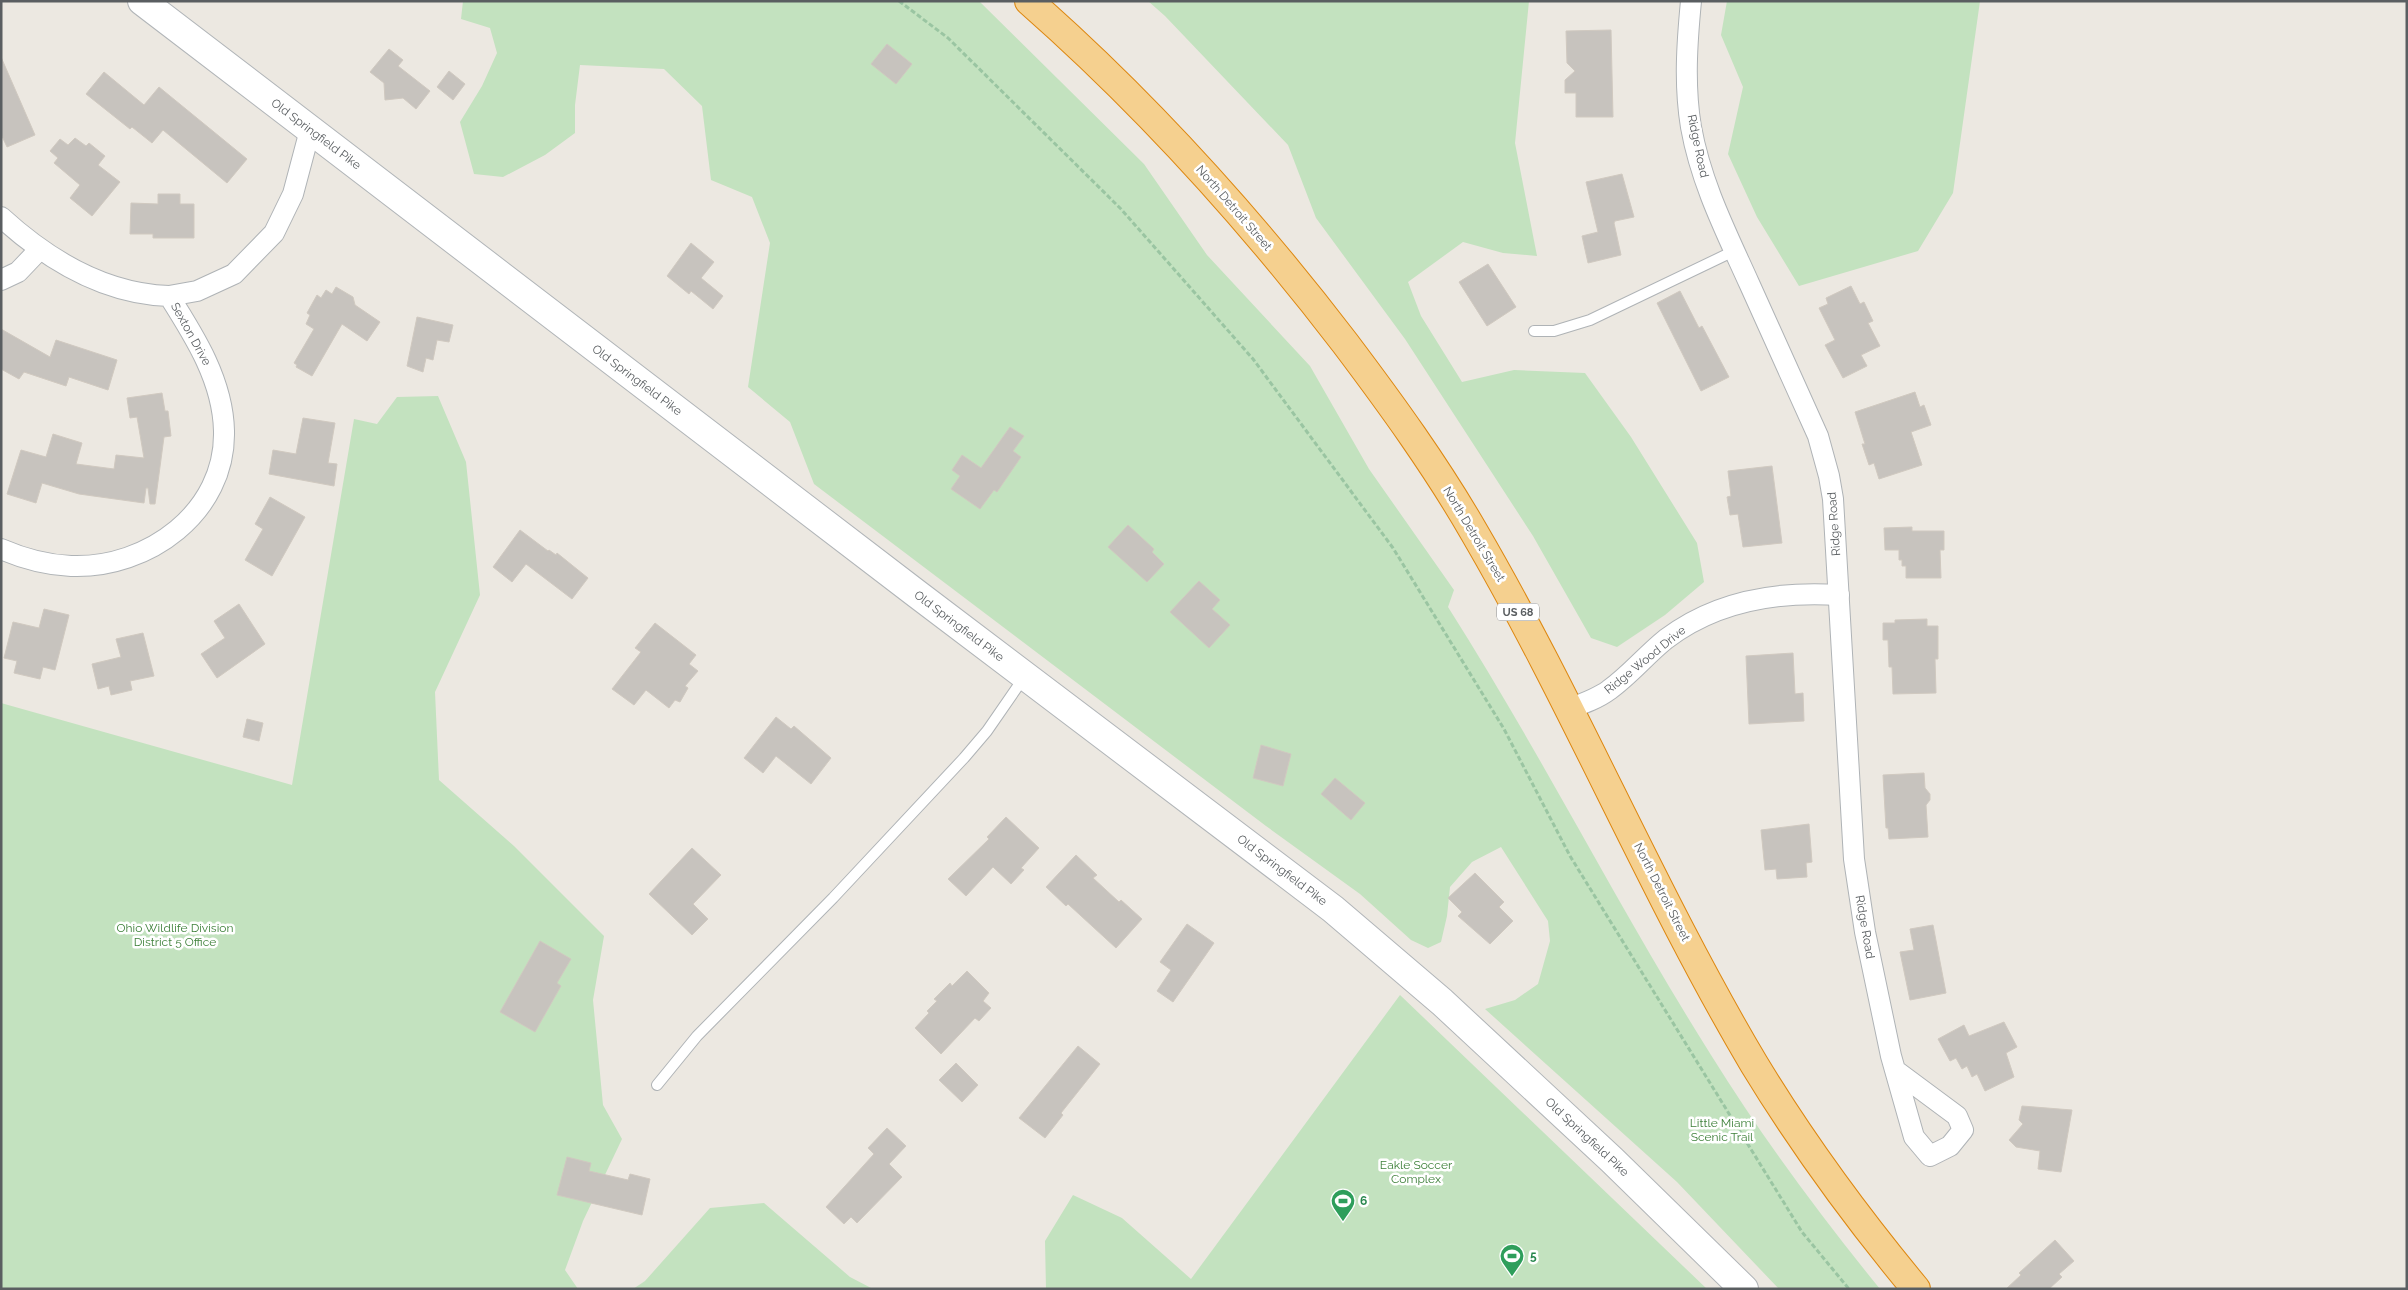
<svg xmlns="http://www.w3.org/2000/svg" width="2408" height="1290" viewBox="0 0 2408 1290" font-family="Raleway,sans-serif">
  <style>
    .green { fill: #c3e2bf }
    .building { fill: #c7c3be; stroke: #d0c9c0 }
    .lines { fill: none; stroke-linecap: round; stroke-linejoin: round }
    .lane-casing { stroke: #afb3b6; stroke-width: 12 }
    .street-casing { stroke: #afb3b6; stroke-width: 22 }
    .secondary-casing { stroke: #b1b5b8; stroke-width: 30 }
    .highway-casing { stroke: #dd8710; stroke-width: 30 }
    .path { stroke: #9ac5a2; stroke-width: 3; stroke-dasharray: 5 2.5; stroke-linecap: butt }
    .lane { stroke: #fff; stroke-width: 10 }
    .street { stroke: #fff; stroke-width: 20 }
    .secondary { stroke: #fff; stroke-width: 28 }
    .highway { stroke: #f5d08f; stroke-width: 28 }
    .labels { text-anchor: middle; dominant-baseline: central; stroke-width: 5; stroke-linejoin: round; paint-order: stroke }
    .shield { fill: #fff; stroke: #8c8e90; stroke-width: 1 }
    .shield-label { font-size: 11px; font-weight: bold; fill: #5a5e61 }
    .street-label { font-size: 12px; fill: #5a5e61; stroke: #fff }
    .park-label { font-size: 12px; fill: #3e803a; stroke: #fff }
    .leisure-label { font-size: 12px; font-weight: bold; fill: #27864d; stroke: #fff; text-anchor: start }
  </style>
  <rect width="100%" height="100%" fill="#ece8e1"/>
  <g class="green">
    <path d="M 463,1 L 979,1 L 1144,164 L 1207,255 L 1310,366 L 1369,469 L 1454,590 L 1448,607 C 1541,753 1619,909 1711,1055 C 1762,1137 1819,1214 1880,1289 L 1779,1289 L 1677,1182 L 1485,1009 L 1515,1000 L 1538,984 L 1550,941 L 1548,921 L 1501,847 L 1472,862 L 1450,887 L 1447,916 L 1441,942 L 1428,948 L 1411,940 L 1360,894 L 1266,826 L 814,484 L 790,422 L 748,387 L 770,243 L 752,197 L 711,180 L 702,106 L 664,69 L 580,65 L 575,105 L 575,133 L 545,155 L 503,177 L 474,174 L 460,122 L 482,86 L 497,53 L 490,28 L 461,19 Z"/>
    <polygon points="1148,1 1529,1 1515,143 1537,256 1503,253 1463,242 1408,282 1421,316 1462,382 1514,370 1585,373 1631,437 1697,543 1704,582 1665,615 1617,647 1591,638 1533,536 1405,339 1316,218 1288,145 1165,16"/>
    <polygon points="1727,1 1980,1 1953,193 1918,251 1799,286 1757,217 1728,154 1743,87 1721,35"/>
    <polygon points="438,396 466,462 480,595 435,692 439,780 514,846 604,936 593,1000 603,1105 622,1139 583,1221 565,1270 578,1289 1,1289 1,703 292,785 354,419 377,424 397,397"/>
    <polygon points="1400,995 1707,1289 1046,1289 1045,1241 1073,1195 1122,1218 1191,1279"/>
    <polygon points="764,1203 850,1277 873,1289 633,1289 645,1281 710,1208"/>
  </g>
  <g class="building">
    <polygon points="1611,30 1613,117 1576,117 1576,93 1565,93 1565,80 1575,71 1567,63 1566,31"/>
    <polygon points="887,44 912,64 896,84 871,64"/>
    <polygon points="389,49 403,60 398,66 430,91 416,109 403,98 385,100 384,83 370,72"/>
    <polygon points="1,57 35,135 7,147 1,134"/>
    <polygon points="449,71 465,84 453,100 437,87"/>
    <polygon points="104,72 144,105 159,87 247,159 227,183 163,130 152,143 132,127 130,129 86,94"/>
    <polygon points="75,138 86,146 89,143 105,156 98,165 120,182 92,216 70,198 80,185 54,163 58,158 50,151 60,139 68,145"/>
    <polygon points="1622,174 1634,217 1615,221 1614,223 1621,255 1588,263 1582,236 1598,232 1586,182"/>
    <polygon points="158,194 180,194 180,204 194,204 194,238 153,238 153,234 130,234 131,203 158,204"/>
    <polygon points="691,243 714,262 701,278 723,296 713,309 691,291 689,294 667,276"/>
    <polygon points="1488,264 1516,307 1487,326 1459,282"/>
    <polygon points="1851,286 1860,304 1864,302 1873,321 1868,323 1880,346 1861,355 1867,366 1843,378 1825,345 1835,340 1819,308 1828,304 1826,298"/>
    <polygon points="336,287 353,297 355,305 380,322 367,341 342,324 312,376 296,367 297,365 294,363 314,329 306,324 310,315 307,313 317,295 321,298 326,290 332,294"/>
    <polygon points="1680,291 1699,328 1702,326 1729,377 1701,391 1657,303"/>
    <polygon points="417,317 453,325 449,342 437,340 433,360 426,358 423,372 407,366"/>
    <polygon points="1,329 50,357 56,340 117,360 108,390 69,377 66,386 24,372 19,379 1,369"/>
    <polygon points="1915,392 1920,407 1924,405 1931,425 1911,432 1922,465 1879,479 1874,463 1869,465 1862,444 1865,444 1855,412"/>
    <polygon points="162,393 165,411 168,411 171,436 164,437 155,504 150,504 148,488 146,488 144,503 79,494 42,483 36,503 7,494 21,450 46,457 53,434 82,443 76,464 114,469 116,455 144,458 137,417 130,418 127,398"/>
    <polygon points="303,418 335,423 328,463 337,464 334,486 269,474 273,450 296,454"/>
    <polygon points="1010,427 1024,436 1013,451 1021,457 997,492 994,490 980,509 951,489 960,476 952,470 962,455 981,468"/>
    <polygon points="1772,466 1782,543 1743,547 1738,514 1730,515 1727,497 1731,496 1728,471"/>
    <polygon points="270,497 305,517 272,576 245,560 263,529 255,524"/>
    <polygon points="1128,525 1154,549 1152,552 1164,564 1147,582 1108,547"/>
    <polygon points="1912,527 1912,531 1944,531 1944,550 1940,550 1941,578 1906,578 1906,566 1902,566 1902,560 1899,560 1899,550 1885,550 1884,528"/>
    <polygon points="520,530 548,551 549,550 556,555 557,553 588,578 572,599 526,564 512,582 493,567"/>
    <polygon points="1199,581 1220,600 1212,609 1230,625 1209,648 1170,612"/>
    <polygon points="239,604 265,644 217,678 201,654 225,638 214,621"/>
    <polygon points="44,609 69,615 55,670 43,667 40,679 14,673 17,661 4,658 13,622 39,628"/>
    <polygon points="1927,619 1927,626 1938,626 1938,659 1935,659 1936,693 1893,694 1892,667 1889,667 1888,640 1883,640 1883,623 1895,623 1895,620"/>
    <polygon points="655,623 696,655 689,664 698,671 685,686 688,688 680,702 675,700 669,708 646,690 634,705 612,689 641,652 635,648"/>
    <polygon points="143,633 154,676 130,681 132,690 111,695 109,686 98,689 92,664 121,657 116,639"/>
    <polygon points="1793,653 1795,694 1803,693 1804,721 1749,724 1746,656"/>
    <polygon points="776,717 791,729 794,726 831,758 811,784 776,756 763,773 744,758"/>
    <polygon points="247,719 263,723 259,741 243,737"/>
    <polygon points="1261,745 1291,754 1283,786 1253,778"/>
    <polygon points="1924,773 1925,788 1930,794 1930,800 1926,805 1928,837 1889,839 1888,828 1886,828 1883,775"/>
    <polygon points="1335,778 1365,803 1351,820 1321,794"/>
    <polygon points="1006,817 1039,848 1021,868 1024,870 1011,884 993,867 966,896 948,879 989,839 987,837"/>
    <polygon points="1809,824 1812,862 1806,863 1807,877 1777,879 1776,869 1765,870 1761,830"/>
    <polygon points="692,848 721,875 693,904 708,919 692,935 649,894"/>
    <polygon points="1076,855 1097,875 1093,878 1119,902 1121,900 1142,919 1116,948 1068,904 1066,906 1046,887"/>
    <polygon points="1475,873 1504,902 1499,907 1513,921 1490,944 1458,916 1462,912 1448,898"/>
    <polygon points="1187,924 1214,943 1173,1002 1157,991 1171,970 1160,962"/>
    <polygon points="1933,925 1946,993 1910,1000 1900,952 1914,950 1910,929"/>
    <polygon points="540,941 571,959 557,983 561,986 535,1032 500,1012"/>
    <polygon points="967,971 989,993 983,1001 991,1008 979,1021 975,1018 941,1054 915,1028 929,1013 927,1011 937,1001 934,999 950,983 952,986"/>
    <polygon points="2004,1022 2017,1047 2006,1053 2014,1077 1985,1091 1977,1074 1972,1077 1967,1066 1962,1069 1956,1058 1950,1061 1938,1039 1964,1025 1969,1036"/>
    <polygon points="1078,1046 1100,1064 1061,1113 1063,1115 1045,1138 1019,1118"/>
    <polygon points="956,1063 978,1085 962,1102 939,1080"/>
    <polygon points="2022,1106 2072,1110 2061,1172 2038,1169 2040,1151 2016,1147 2009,1140 2023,1124 2019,1120"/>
    <polygon points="887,1128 906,1146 889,1164 902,1177 857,1223 851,1217 844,1224 826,1207 874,1154 868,1148"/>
    <polygon points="567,1157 591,1163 589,1171 628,1180 630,1174 650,1179 642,1215 557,1195"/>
    <polygon points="2055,1240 2074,1261 2059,1274 2062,1277 2049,1289 2006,1289 2021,1275 2019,1273"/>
  </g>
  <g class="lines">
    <defs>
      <g id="lane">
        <polyline points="1534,331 1554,331 1590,320 1734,251"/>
        <polyline points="657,1085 697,1036 833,898 964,758 987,731 1025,676"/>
      </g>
      <g id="street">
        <path d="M 1691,1 C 1687,43 1684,85 1691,127 C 1701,183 1726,232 1749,283 C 1772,334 1795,385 1818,436 L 1829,476 L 1833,499 L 1854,859 L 1865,932 L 1891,1056 L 1914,1137 L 1930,1156 L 1950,1146 L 1963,1130 L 1957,1116 L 1895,1070"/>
        <path d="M 1,217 C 48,260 104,294 169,296 C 195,337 223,381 224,431 C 226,512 148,569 71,566 C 46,565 24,559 1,549"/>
        <polyline points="1,280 18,272 39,250"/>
        <polyline points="169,296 197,291 234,274 274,233 293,194 310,130"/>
        <path d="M 1568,709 C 1582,704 1597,699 1609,690 C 1630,675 1646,655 1666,639 C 1716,601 1777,591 1839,595"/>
      </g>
      <polyline id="secondary" points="142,1 917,594 1333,909 1442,1002 1612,1160 1744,1289"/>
      <path id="highway" d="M 1029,1 C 1146,104 1250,219 1345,343 C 1391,404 1436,466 1474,532 C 1575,705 1652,892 1754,1064 C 1802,1143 1857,1218 1916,1289"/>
    </defs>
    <use href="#lane" class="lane-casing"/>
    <use href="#street" class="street-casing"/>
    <use href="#secondary" class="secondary-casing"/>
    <use href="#highway" class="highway-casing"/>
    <polyline class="path" points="899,1 948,38 1121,209 1253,359 1393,548 1504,729 1570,856 1802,1232 1849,1289"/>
    <use href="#lane" class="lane"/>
    <use href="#street" class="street"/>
    <use href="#secondary" class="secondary"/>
    <use href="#highway" class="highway"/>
  </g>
  <defs>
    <symbol id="stadium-pin" viewBox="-11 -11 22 30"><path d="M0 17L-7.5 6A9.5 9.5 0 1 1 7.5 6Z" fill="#2e9e5b" stroke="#fff"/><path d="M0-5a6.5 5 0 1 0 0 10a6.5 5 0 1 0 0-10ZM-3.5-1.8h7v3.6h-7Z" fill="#fff"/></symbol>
  </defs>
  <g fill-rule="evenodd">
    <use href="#stadium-pin" x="1329" y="1187" width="28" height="38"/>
    <use href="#stadium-pin" x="1498" y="1242" width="28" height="38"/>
  </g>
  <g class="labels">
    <rect class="shield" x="1497" y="603.5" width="42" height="17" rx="4"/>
    <g class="shield-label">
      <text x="1518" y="612">US 68</text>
    </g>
    <g class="street-label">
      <text transform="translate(316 134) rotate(37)">Old Springfield Pike</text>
      <text transform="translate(1698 146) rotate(78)">Ridge Road</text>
      <text transform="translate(1234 208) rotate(49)">North Detroit Street</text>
      <text transform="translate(191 334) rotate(61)">Sexton Drive</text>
      <text transform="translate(637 380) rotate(37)">Old Springfield Pike</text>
      <text transform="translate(1834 524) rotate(-94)">Ridge Road</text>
      <text transform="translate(1474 534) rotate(59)">North Detroit Street</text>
      <text transform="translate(959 626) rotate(37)">Old Springfield Pike</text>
      <text transform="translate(1645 660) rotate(-39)">Ridge Wood Drive</text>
      <text transform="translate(1282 870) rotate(37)">Old Springfield Pike</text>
      <text transform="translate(1662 892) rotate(63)">North Detroit Street</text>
      <text transform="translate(1865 927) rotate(80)">Ridge Road</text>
      <text transform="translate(1587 1137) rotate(43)">Old Springfield Pike</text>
    </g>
    <g class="park-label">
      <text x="175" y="928">Ohio Wildlife Division<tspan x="175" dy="14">District 5 Office</tspan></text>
      <text x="1722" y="1123">Little Miami<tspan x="1722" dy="14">Scenic Trail</tspan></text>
      <text x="1416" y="1165">Eakle Soccer<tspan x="1416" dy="14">Complex</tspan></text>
    </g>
    <g class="leisure-label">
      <text x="1360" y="1201">6</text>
      <text x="1530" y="1256">5</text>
    </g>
  </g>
  <rect width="2408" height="1290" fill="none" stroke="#5a5e61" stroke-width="5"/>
</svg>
